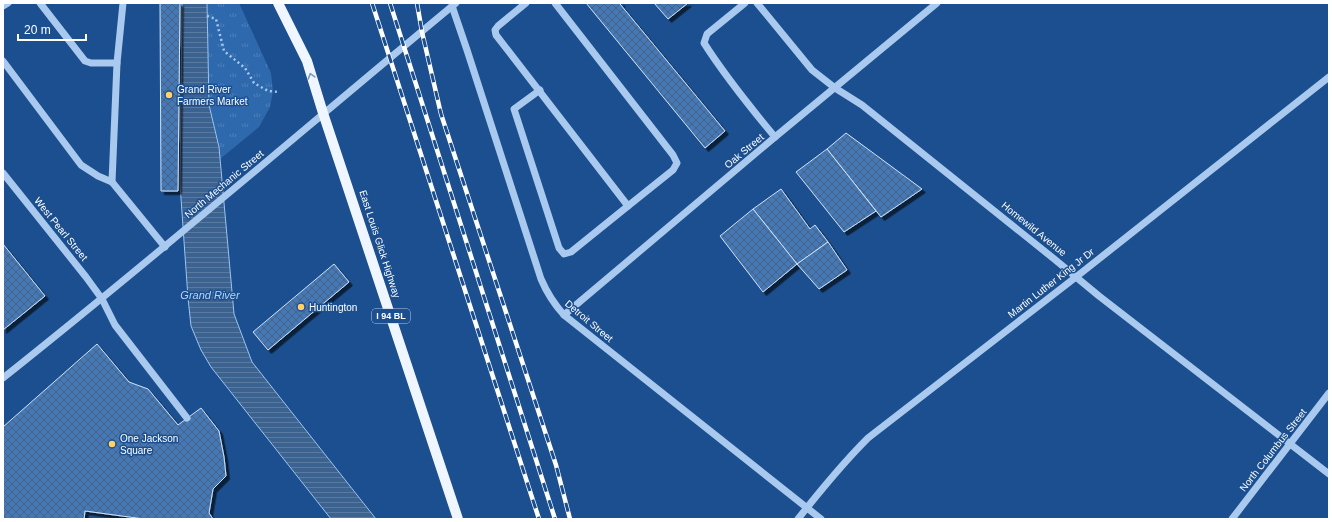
<svg xmlns="http://www.w3.org/2000/svg" width="1332" height="522" viewBox="0 0 1332 522" font-family="Arial,sans-serif">
  <style>
    .park { fill: url(#park-tufts) }
    .water { fill: url(#water-rules); stroke: #9cc4f0 }
    .building { fill: url(#building-cross-hatch); stroke: #cfe3fa; filter: url(#shadow) }
    .lines { fill: none; stroke-linecap: round; stroke-linejoin: round }
    .path { stroke: #a9c9ee; stroke-width: 2.5; stroke-dasharray: 2 3; stroke-linecap: butt }
    .minor { stroke: #a9c9ee; stroke-width: 7 }
    .major { stroke: #f0f6ff; stroke-width: 10 }
    .rail-casing { stroke: #fff; stroke-width: 4.5 }
    .rail { stroke: #1b4f8f; stroke-width: 3; stroke-dasharray: 9; stroke-linecap: butt }
    .oneway { stroke: #7b9ac1 }
    .poi-dot { fill: #ffd166; stroke: #1b4f8f; stroke-width: 1.5 }
    .labels { text-anchor: middle; dominant-baseline: central; stroke-width: 3; stroke-linejoin: round; paint-order: stroke }
    .shield { fill: #1b4f8f; stroke: #bbcadd; stroke-width: 1 }
    .shield-label { font-size: 9px; font-weight: bold; fill: #fff }
    .poi-label { font-size: 10px; fill: #fff; stroke: #1b4f8f; text-anchor: start }
    .street-label { font-size: 10px; fill: #fff; stroke: #1b4f8f }
    .water-label { font-size: 11px; font-style: italic; fill: #b5d3f5; stroke: #1b4f8f }
  </style>
  <defs>
    <pattern id="park-tufts" width="24" height="20" patternUnits="userSpaceOnUse"><rect width="24" height="20" fill="#2e69ad"/><path d="M3 7l-1-3M5 7V3M7 7l1-3M15 17l-1-3M17 17v-4M19 17l1-3" fill="none" stroke="#4d80b9"/></pattern>
    <pattern id="water-rules" width="6" height="5" patternUnits="userSpaceOnUse"><rect width="6" height="5" fill="#3c6290"/><path d="M0 2.5h6" fill="none" stroke="#597aa1"/></pattern>
    <pattern id="building-cross-hatch" width="8" height="8" patternUnits="userSpaceOnUse"><rect width="8" height="8" fill="#4478b7"/><path d="M0 0l8 8M0 8l8-8" fill="none" stroke="#486282"/></pattern>
    <filter id="shadow"><feDropShadow dx="3.5" dy="3.5" stdDeviation="0" flood-color="#0009"/></filter>
  </defs>
  <rect width="100%" height="100%" fill="#1b4f8f"/>
  <polygon class="park" points="207,3 239,3 271,73 273,91 270,107 259,127 220,159 219,147 209,105"/>
  <polygon class="water" points="182,3 207,3 209,105 219,147 234,314 252,362 376,519 331,519 211,367 201,350 191,326 188,298 180,184"/>
  <g class="building">
    <polygon points="160,3 180,3 178,191 161,191"/>
    <polygon points="586,3 622,3 620,4 725,131 705,148"/>
    <polygon points="654,3 688,3 668,19"/>
    <polygon points="846,133 922,189 881,217 827,149"/>
    <polygon points="827,149 876,211 844,232 796,172"/>
    <polygon points="781,189 810,229 815,225 828,242 797,264 753,209"/>
    <polygon points="753,209 797,264 763,292 720,236"/>
    <polygon points="828,242 847,270 819,289 797,264"/>
    <polygon points="3,244 45,296 3,330"/>
    <polygon points="334,264 349,282 268,350 253,332"/>
    <polygon points="97,344 129,382 148,389 178,425 201,408 219,431 224,457 226,476 213,489 209,513 213,519 144,519 85,511 84,519 3,519 3,427"/>
  </g>
  <g class="lines">
    <polyline class="path" points="207,16 216,19 224,51 245,68 254,83 268,91 279,92"/>
    <g class="minor">
      <polyline points="40,3 85,61 91,63 117,63"/>
      <polyline points="123,3 117,63 112,182 165,247"/>
      <polyline points="526,3 498,26 495,30 496,35 628,206 673,170 677,163 673,155 555,3"/>
      <path d="M 745,3 L 707,34 L 704,43 C 725,76 750,107 775,137"/>
      <polyline points="757,3 812,70 835,88 862,105 1053,258 1099,296 1329,474"/>
      <polyline points="3,6 8,3"/>
      <path d="M 452,6 L 467,50 L 541,279 C 547,293 554,304 564,315 L 821,519"/>
      <polyline points="3,61 81,165 98,176 112,182"/>
      <polyline points="540,90 514,109 559,248 564,254 571,252 628,206"/>
      <polyline points="3,173 86,277 102,299 115,325 187,418"/>
      <polyline points="564,315 775,137 937,3"/>
      <path d="M 3,378 C 157,256 305,128 456,3"/>
      <path d="M 798,519 C 820,491 843,463 868,438 L 1076,277 L 1329,77"/>
      <polyline points="1232,519 1329,393"/>
    </g>
    <polyline class="major" points="278,3 307,61 323,113 458,519"/>
    <defs>
      <g id="rail">
        <polyline points="372,3 539,519"/>
        <polyline points="390,3 555,519"/>
        <polyline points="417,3 422,32 441,114 556,465 570,519"/>
      </g>
    </defs>
    <use href="#rail" class="rail-casing"/>
    <use href="#rail" class="rail"/>
  </g>
  <defs><path id="oneway-chevron" d="M-2-3.5L2.5 0L-2 3.5" fill="none" stroke-width="1.6" stroke-linecap="round" stroke-linejoin="round"/></defs>
  <use class="oneway" href="#oneway-chevron" transform="translate(311 76) rotate(-107)"/>
  <g class="poi-dot">
    <circle cx="169" cy="95" r="4"/>
    <circle cx="301" cy="307" r="4"/>
    <circle cx="112" cy="444" r="4"/>
  </g>
  <g class="labels">
    <rect class="shield" x="372" y="309" width="38" height="14" rx="3"/>
    <g class="shield-label">
      <text x="391" y="316">I 94 BL</text>
    </g>
    <g class="poi-label">
      <text x="177" y="89">Grand River<tspan x="177" dy="12">Farmers Market</tspan></text>
      <text x="309" y="307">Huntington</text>
      <text x="120" y="438">One Jackson<tspan x="120" dy="12">Square</tspan></text>
    </g>
    <g class="street-label">
      <text transform="translate(744 151) rotate(-40)">Oak Street</text>
      <text transform="translate(224 184) rotate(-40)">North Mechanic Street</text>
      <text transform="translate(61 229) rotate(51)">West Pearl Street</text>
      <text transform="translate(1034 229) rotate(39)">Homewild Avenue</text>
      <text transform="translate(380 244) rotate(72)">East Louis Glick Highway</text>
      <text transform="translate(1051 283) rotate(-38)">Martin Luther King Jr Dr</text>
      <text transform="translate(589 321) rotate(40)">Detroit Street</text>
      <text transform="translate(1273 450) rotate(-52)">North Columbus Street</text>
    </g>
    <g class="water-label">
      <text x="210" y="295">Grand River</text>
    </g>
  </g>
  <rect width="1332" height="522" fill="none" stroke="#ffffff" stroke-width="8"/>
  <path d="M18 34v6h68v-6" fill="none" stroke="#ffffff" stroke-width="2"/>
  <text x="24" y="34" font-size="12" fill="#ffffff" stroke="#1b4f8f" stroke-width="3" paint-order="stroke">20 m</text>
</svg>
